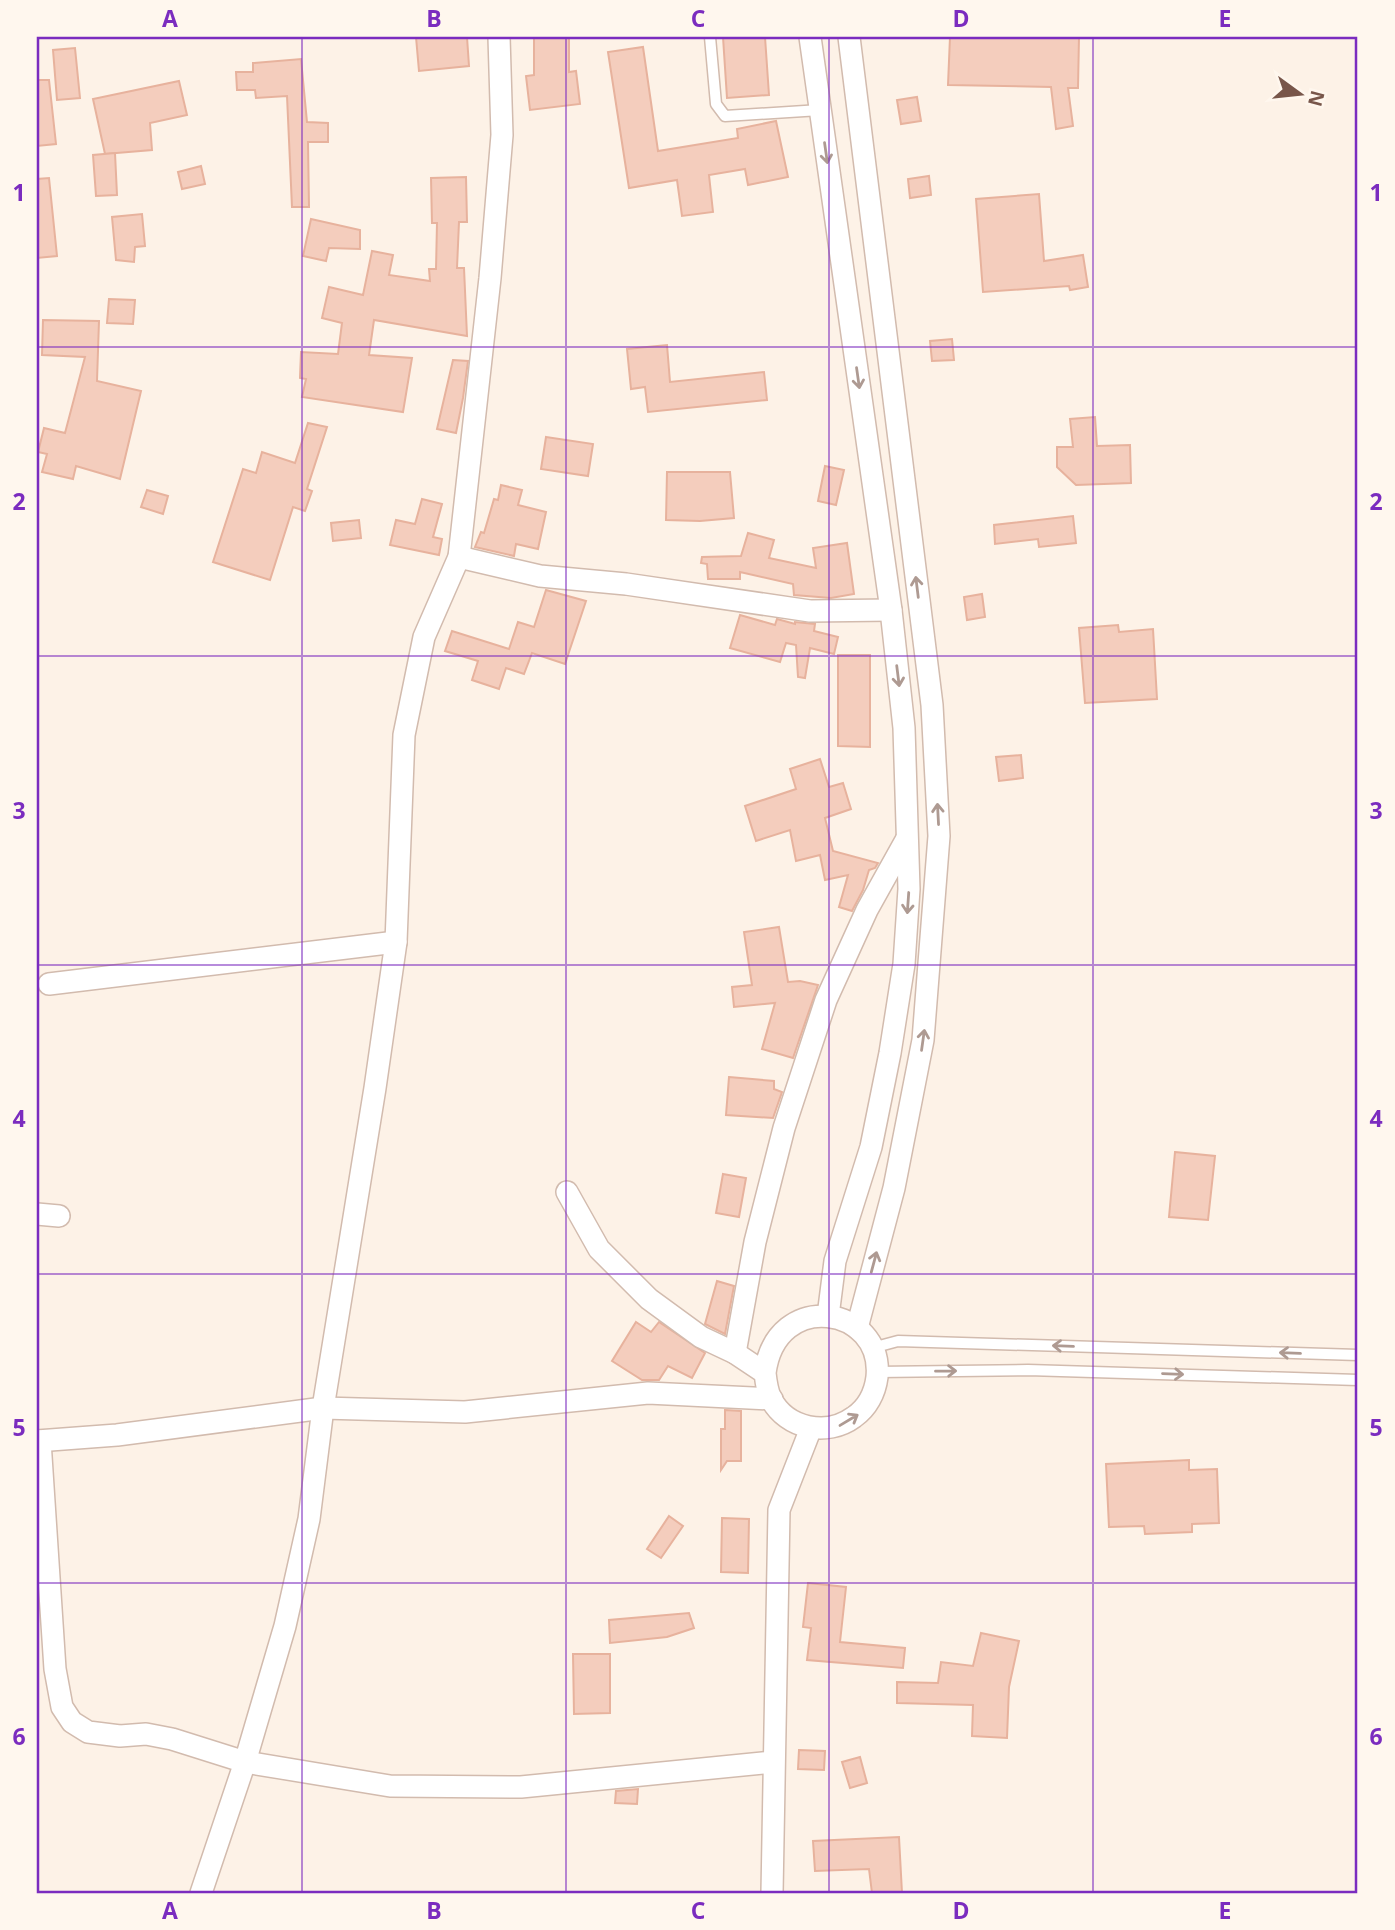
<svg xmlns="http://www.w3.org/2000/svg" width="1395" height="1930" viewBox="0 0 1395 1930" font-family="'Open Sans',sans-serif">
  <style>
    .building { fill: #f4cdbd; stroke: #e7b29d; stroke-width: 2 }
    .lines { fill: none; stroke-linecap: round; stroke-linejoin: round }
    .service-casing { stroke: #d2bbae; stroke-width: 13 }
    .minor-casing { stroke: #d2bbae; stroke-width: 24 }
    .service { stroke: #fff; stroke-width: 10 }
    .minor { stroke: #fff; stroke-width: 21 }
    .oneway { stroke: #ae9a92 }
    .grid { fill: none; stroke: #7b2cbf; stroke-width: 2; stroke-opacity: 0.55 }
    .neatline { fill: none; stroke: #7b2cbf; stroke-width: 2.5 }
    .grid-label { font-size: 23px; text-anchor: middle; font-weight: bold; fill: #7b2cbf }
  </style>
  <rect width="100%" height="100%" fill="#fdf2e7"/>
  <g class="building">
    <polygon points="416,37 467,37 469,66 419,71"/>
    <polygon points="534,37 569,37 569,72 576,71 580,104 530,110 526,76 534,75"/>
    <polygon points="723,37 765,37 769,95 727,98"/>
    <polygon points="950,37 1079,37 1078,88 1068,88 1073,126 1056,129 1051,87 948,85"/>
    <polygon points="643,47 658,151 738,138 737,129 776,121 788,177 748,185 745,169 709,175 713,212 682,216 677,180 629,188 608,52"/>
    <polygon points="75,48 80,98 57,100 53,50"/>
    <polygon points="301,59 307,122 328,123 328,142 308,142 309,207 292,207 287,96 256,98 255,90 237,90 236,72 253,72 253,63"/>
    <polygon points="37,80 49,80 56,144 37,146"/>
    <polygon points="179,81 187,115 150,123 152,150 105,154 93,99"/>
    <polygon points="917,97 921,121 901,124 897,100"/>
    <polygon points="115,153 117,195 96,196 93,155"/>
    <polygon points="201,166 205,184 182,189 178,172"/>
    <polygon points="929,176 931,195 910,198 908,179"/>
    <polygon points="466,177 467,222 459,222 457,268 464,268 467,336 374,320 369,355 412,358 403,412 302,397 306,379 300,378 301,352 338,354 342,323 322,318 329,287 363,295 372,251 393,255 389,275 430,281 429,269 436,269 437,223 432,223 431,178"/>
    <polygon points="49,178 57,256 37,258 37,179"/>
    <polygon points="1039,194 1044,261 1083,255 1088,287 1070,290 1069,286 983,292 976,199"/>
    <polygon points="142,214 145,246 135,247 134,262 116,260 112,217"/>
    <polygon points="311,219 360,230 360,249 329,248 326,261 303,256"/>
    <polygon points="109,299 135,300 133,324 107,323"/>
    <polygon points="43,320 99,321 97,381 141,391 120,479 76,466 73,479 42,472 47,454 38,452 44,428 65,433 85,357 42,355"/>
    <polygon points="952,339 954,360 932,361 930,341"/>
    <polygon points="667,345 670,382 764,372 767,400 648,412 645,387 631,389 627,349"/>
    <polygon points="453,360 468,361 463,398 456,433 437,429"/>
    <polygon points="1095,417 1097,446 1130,445 1131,483 1076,485 1057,467 1057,447 1073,447 1070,419"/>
    <polygon points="308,423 327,427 307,489 312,491 305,511 293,507 270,580 213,562 243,469 256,473 262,452 295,463"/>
    <polygon points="546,437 593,444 588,476 541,469"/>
    <polygon points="825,466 844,470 836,505 818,501"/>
    <polygon points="667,472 730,472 734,518 700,521 666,520"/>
    <polygon points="501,485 522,490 518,505 546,512 538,549 516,544 514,556 475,547 481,532 484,533 494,499 498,500"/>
    <polygon points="147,490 168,496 163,514 141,507"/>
    <polygon points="422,499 442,504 433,537 442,539 439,555 390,545 396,520 415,524"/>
    <polygon points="1073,516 1076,543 1039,547 1038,539 995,544 994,525"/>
    <polygon points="359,520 361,538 333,541 331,523"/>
    <polygon points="748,533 774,540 769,558 816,568 813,548 847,543 854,594 831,598 794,595 793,584 740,572 740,579 708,579 707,564 701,563 702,557 741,556"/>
    <polygon points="546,590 586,601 565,664 532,653 524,674 506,668 499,689 472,680 478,661 445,651 452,631 509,649 518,622 534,627"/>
    <polygon points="982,594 985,617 967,620 964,597"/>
    <polygon points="740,615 775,625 777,619 795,624 795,622 815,624 814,631 838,637 834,654 810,648 805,678 798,677 796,645 786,643 780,662 730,648"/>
    <polygon points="1118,625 1119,632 1153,629 1157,699 1085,703 1079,628"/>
    <polygon points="838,655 870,655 870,747 838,746"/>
    <polygon points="1021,755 1023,778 999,781 996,757"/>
    <polygon points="820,759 829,787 843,783 851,809 825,818 833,851 878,863 875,868 869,870 863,890 852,911 839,907 848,875 825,880 820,855 796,861 790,830 756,841 745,806 796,789 790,769"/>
    <polygon points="779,927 788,982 800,981 818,985 793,1058 762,1049 775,1003 734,1007 732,987 752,985 744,932"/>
    <polygon points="729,1077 774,1081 774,1089 782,1092 773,1118 726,1115"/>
    <polygon points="1175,1152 1215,1156 1208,1220 1169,1217"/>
    <polygon points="723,1174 746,1178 739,1217 716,1213"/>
    <polygon points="717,1281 734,1286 725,1334 705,1324"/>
    <polygon points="636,1322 651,1332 659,1322 705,1353 692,1378 668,1366 659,1380 642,1380 612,1361"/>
    <polygon points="725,1410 741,1411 741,1461 727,1461 721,1470 721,1429 725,1429"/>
    <polygon points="1189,1460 1189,1470 1217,1469 1219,1523 1192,1524 1192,1532 1145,1534 1144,1526 1109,1527 1106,1464"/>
    <polygon points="669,1516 683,1526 661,1558 647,1549"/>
    <polygon points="722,1518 749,1519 748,1573 721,1572"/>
    <polygon points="808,1583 846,1587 840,1642 905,1648 903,1668 807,1660 811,1628 803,1627"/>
    <polygon points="689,1613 694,1628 667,1637 610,1643 609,1620"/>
    <polygon points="981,1633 1019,1641 1009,1687 1007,1738 972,1736 973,1705 897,1703 897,1682 938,1683 941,1662 973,1666"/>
    <polygon points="573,1654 610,1654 610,1713 574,1714"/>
    <polygon points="799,1750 825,1751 824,1770 798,1769"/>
    <polygon points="860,1757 867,1783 850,1788 842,1762"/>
    <polygon points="638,1789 637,1804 615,1803 616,1791"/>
    <polygon points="899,1837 902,1893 872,1893 869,1869 815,1871 813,1841"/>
  </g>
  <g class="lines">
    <defs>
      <g id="service">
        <polyline points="710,37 716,104 725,116 820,110"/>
        <polyline points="872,1348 898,1341 1358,1355"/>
        <polyline points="877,1372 1028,1370 1358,1380"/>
      </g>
      <g id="minor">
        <polyline points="810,37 891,610 904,728 909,889 904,964 890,1053 871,1147 835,1261 828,1316"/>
        <polyline points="849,37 932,705 939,836 923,1040 894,1188 857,1328"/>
        <polyline points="459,557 540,576 626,584 810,611 891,610"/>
        <polyline points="49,984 396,942"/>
        <path d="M 567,1192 L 599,1249 L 649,1299 L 701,1337 L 735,1353 L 765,1373 C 766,1382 767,1391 771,1399 C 787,1429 827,1437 854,1417 C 867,1408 875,1393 877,1377 C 884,1306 776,1288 765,1373"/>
        <polyline points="37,1214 59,1216"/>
        <polyline points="735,1353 755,1242 784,1128 826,1000 867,910 906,840"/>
        <polyline points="37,1441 117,1435 323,1408 465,1412 648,1393 772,1399"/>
        <polyline points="40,1441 55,1669 62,1707 72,1722 88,1732 120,1736 146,1734 172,1739 245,1762 390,1786 521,1787 773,1762"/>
        <polyline points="201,1893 245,1762 285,1626 309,1519 323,1408 375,1088 396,942 404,735 424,637 459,557 490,278 502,135 499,37"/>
        <polyline points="772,1893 779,1510 811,1428"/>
      </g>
    </defs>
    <use href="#service" class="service-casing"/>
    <use href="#minor" class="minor-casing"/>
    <use href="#service" class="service"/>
    <use href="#minor" class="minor"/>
  </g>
  <defs><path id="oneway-shaft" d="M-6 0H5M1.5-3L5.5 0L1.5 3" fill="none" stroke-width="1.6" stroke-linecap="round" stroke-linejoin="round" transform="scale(1.75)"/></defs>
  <g class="oneway">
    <use href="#oneway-shaft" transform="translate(826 153) rotate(82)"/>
    <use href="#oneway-shaft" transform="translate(858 378) rotate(82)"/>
    <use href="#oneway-shaft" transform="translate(917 587) rotate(-97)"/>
    <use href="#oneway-shaft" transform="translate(898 676) rotate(83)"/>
    <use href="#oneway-shaft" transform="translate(938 814) rotate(-93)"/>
    <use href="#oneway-shaft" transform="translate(908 903) rotate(94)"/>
    <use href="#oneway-shaft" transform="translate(923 1040) rotate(-82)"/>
    <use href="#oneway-shaft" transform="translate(874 1262) rotate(-75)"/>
    <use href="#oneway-shaft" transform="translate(1063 1346) rotate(-178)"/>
    <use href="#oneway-shaft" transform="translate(1290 1353) rotate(-178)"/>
    <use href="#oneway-shaft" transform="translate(946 1371) rotate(-1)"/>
    <use href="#oneway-shaft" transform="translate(1173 1374) rotate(2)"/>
    <use href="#oneway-shaft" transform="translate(849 1420) rotate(-31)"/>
  </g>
  <path class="grid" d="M 302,37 L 302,1893M 566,37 L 566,1893M 829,37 L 829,1893M 1093,37 L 1093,1893M 37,347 L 1358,347M 37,656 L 1358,656M 37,965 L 1358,965M 37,1274 L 1358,1274M 37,1583 L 1358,1583"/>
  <rect width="1395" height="1930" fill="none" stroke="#fff7ee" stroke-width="77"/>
  <g transform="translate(1300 94) rotate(105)" stroke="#fff7ee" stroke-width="5" paint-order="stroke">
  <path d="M0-5L12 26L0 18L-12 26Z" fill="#78564a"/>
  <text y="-10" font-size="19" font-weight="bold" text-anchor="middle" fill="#78564a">N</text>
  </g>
  <rect x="38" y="38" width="1318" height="1854" class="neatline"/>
  <g class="grid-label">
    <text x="170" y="27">A</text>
    <text x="434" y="27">B</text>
    <text x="698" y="27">C</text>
    <text x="961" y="27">D</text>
    <text x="1225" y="27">E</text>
    <text x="19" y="201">1</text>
    <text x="1376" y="201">1</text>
    <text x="19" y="510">2</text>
    <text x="1376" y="510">2</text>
    <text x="19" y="819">3</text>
    <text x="1376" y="819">3</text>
    <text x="19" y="1127">4</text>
    <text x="1376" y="1127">4</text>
    <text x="19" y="1436">5</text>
    <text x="1376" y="1436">5</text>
    <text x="19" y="1745">6</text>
    <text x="1376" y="1745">6</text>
    <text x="170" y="1919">A</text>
    <text x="434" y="1919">B</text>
    <text x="698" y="1919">C</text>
    <text x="961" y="1919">D</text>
    <text x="1225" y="1919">E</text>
  </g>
</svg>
